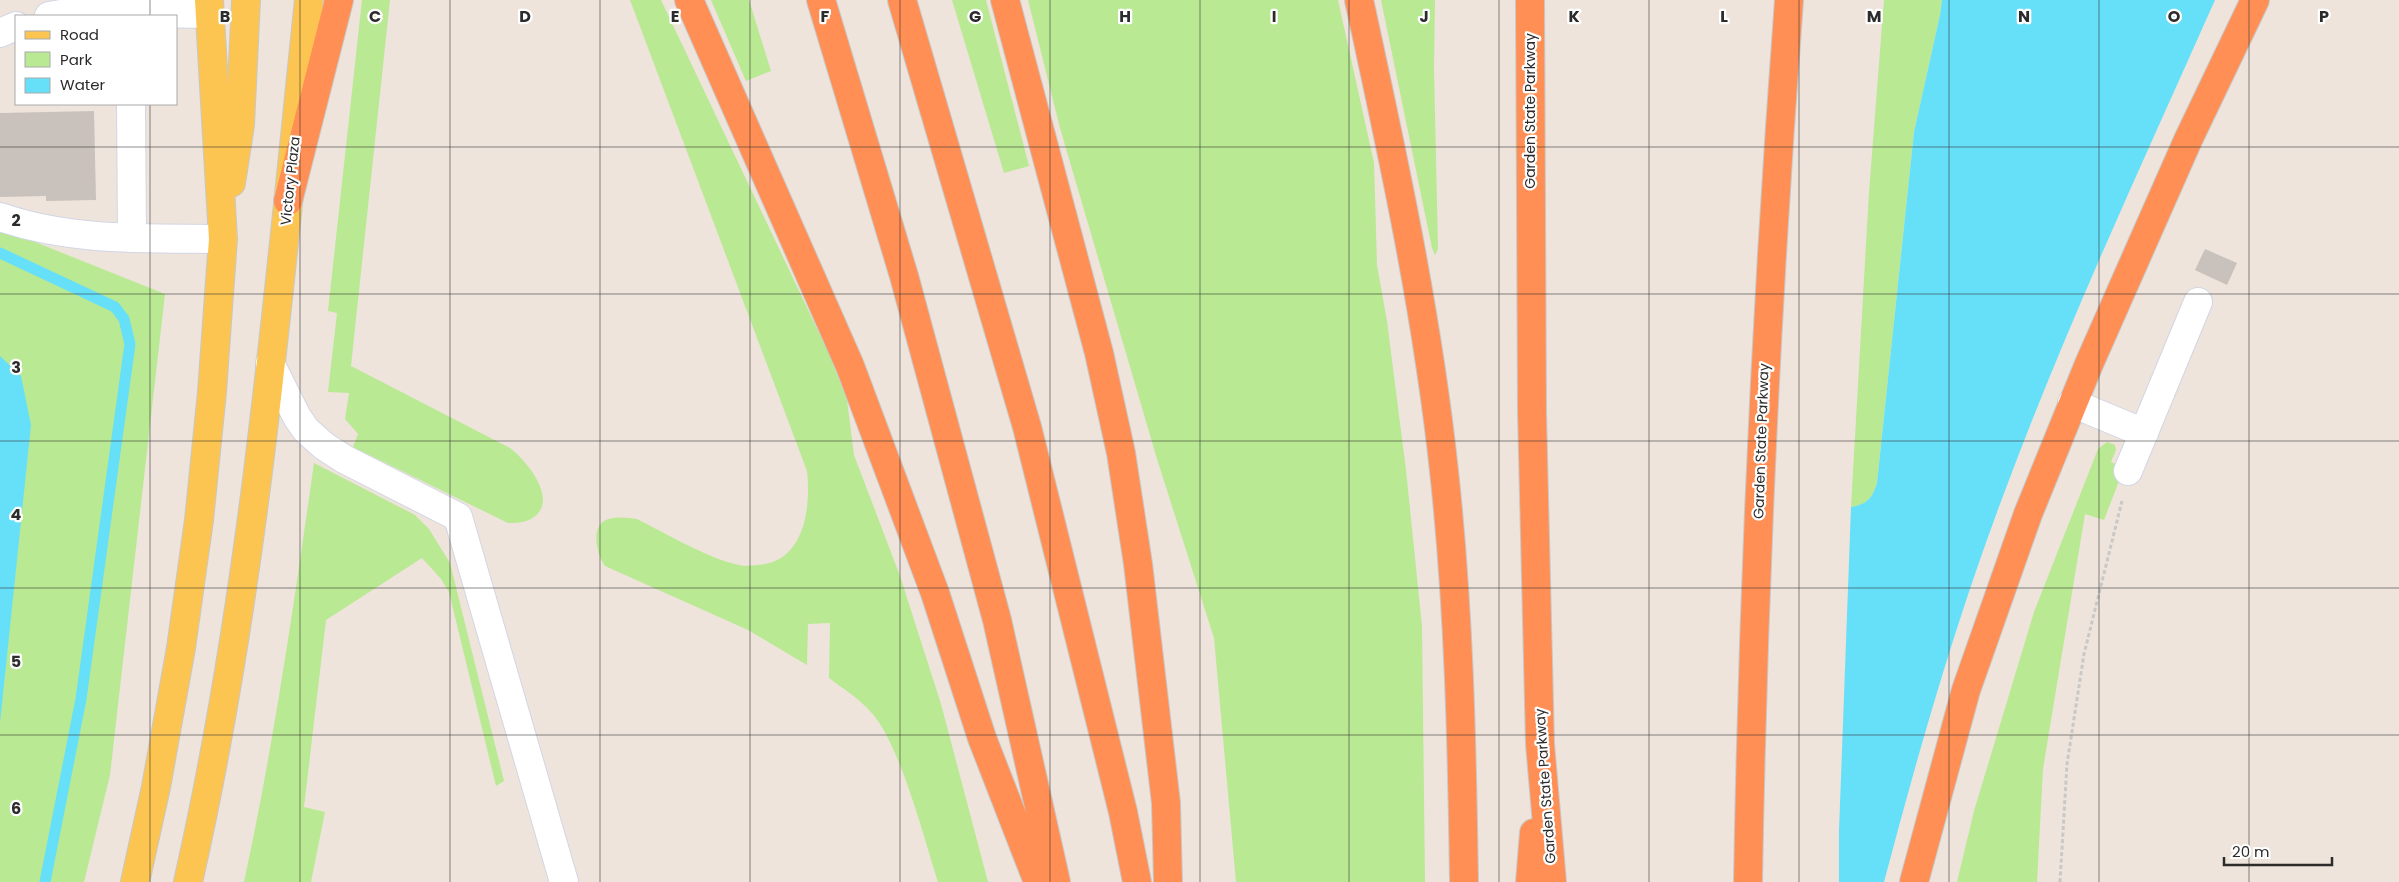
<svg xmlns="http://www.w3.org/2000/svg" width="2399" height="882" viewBox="0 0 2399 882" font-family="Poppins,sans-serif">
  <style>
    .green { fill: #b9e993 }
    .water { fill: #66dff9 }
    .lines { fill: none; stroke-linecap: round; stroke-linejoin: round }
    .stream { stroke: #66dff9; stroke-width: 11 }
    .building { fill: #c9c1bb }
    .minor-casing { stroke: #d1d6e5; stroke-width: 30 }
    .major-casing { stroke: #c8c8c8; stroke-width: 30 }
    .highway-casing { stroke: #c8c8c8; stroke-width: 30 }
    .path { stroke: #c8c8c8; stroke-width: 3; stroke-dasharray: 4 2.5; stroke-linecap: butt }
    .minor { stroke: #fff; stroke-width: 28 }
    .major { stroke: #fcc552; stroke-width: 28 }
    .highway { stroke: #ff8f55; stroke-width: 28 }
    .grid { fill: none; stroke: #2b2b2b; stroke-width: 1; stroke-opacity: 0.55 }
    .labels { text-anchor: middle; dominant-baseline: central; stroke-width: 4.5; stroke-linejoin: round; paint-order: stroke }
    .street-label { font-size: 14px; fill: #2b2b2b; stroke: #fff }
    .grid-label { font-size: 16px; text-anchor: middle; font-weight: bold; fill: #2b2b2b; stroke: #fff; stroke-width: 4.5; stroke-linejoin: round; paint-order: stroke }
  </style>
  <rect width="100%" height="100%" fill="#eee4db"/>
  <g class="green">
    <path d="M 362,0 L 390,0 L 351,366 L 510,448 C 527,461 561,502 531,519 C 524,523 515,523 508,523 L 353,447 L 358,434 L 345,419 L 349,393 L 328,392 L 337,313 L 328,311 Z"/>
    <path d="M 630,0 L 661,0 L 830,356 L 847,400 L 854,455 L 900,576 L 941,704 L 988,882 L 938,882 C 924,839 899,738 868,709 C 857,697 842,688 829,678 L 830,623 L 808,624 L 807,665 L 748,630 L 605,566 C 597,556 590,527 606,520 C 616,516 627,518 637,519 C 667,534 707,558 739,565 C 745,567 752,565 758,565 C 805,562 811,507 807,471 Z"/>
    <polygon points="711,0 749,0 771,71 746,81"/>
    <polygon points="952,0 986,0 1029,166 1004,173"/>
    <polygon points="1028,0 1338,0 1374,163 1377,265 1387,321 1406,470 1422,626 1425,882 1236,882 1214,638 1157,459 1060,128"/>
    <polygon points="1381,0 1435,0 1434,68 1438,249 1435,255 1432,248"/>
    <path d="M 1884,0 L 1942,0 L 1940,15 L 1914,132 L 1877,483 C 1872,498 1868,504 1851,507 L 1869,192 Z"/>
    <polygon points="0,228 165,294 110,775 84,882 0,882"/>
    <polygon points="2107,442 2115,445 2116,450 2111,462 2124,468 2104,520 2085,514 2043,769 2037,882 1957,882 1974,811 2034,612 2098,449"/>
    <path d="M 314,463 L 415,515 L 429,529 L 450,563 L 504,781 L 496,786 L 449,592 L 441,579 L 422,558 L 326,620 L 304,807 L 325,812 L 311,882 L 244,882 C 274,743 294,604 314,463 Z"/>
  </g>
  <g class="water">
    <path d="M 1942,0 L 2215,0 C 2143,162 2068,322 2006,488 C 1957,617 1919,749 1884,882 L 1839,882 L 1839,831 L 1851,507 C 1868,504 1872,498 1877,483 L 1914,132 L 1940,15 Z"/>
    <polygon points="0,356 21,376 31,425 0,723"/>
  </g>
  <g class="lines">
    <polyline class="stream" points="0,253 115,307 124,319 130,344 81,699 45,882"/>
  </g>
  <g class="building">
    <polygon points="94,111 96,200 46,201 46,196 0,197 0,113"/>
    <polygon points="2205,249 2237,263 2227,285 2195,270"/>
  </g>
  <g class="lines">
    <defs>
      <g id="minor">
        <polyline points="49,16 73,12 210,14"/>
        <polyline points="0,33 16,26"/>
        <polyline points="131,104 132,238"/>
        <path d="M 0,217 C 72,242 148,238 223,239"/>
        <polyline points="270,363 297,417 306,430 324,446 344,459 458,517 564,882"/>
        <polyline points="2072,403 2144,433"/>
        <polyline points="2128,471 2198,302"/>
      </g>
      <g id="major">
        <polyline points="231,183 240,125 246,0"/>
        <polyline points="135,882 156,787 181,648 199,520 212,392 223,239 209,0"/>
        <path d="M 188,882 C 254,592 278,295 309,0"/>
      </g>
      <g id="highway">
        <polyline points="689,0 850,366 935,593 982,738 1038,882"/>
        <polyline points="821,0 904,276 997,620 1056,882"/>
        <polyline points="902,0 1027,427 1123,812 1137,882"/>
        <polyline points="1005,0 1099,353 1121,453 1138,564 1166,803 1168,882"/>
        <path d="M 1359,0 C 1393,156 1427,312 1444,471 C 1459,608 1462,745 1464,882"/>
        <polyline points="1530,0 1532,413 1540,744 1552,882"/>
        <polyline points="288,201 339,0"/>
        <polyline points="1530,882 1534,833"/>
        <path d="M 1748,882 C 1753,587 1767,294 1789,0"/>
        <polyline points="1914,882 1966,690 2028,514 2089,364 2188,140 2255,0"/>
      </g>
    </defs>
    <use href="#minor" class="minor-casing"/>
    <use href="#major" class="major-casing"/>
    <use href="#highway" class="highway-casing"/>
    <polyline class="path" points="2060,882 2067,764 2084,654 2122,501"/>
    <use href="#minor" class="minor"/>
    <use href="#major" class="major"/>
    <use href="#highway" class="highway"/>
  </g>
  <path class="grid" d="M 150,0 L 150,16M 300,0 L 300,882M 450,0 L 450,882M 600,0 L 600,882M 750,0 L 750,882M 900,0 L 900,882M 1050,0 L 1050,882M 1200,0 L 1200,882M 1349,0 L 1349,882M 1499,0 L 1499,882M 1649,0 L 1649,882M 1799,0 L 1799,882M 1949,0 L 1949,882M 2099,0 L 2099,882M 2249,0 L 2249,882M 150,104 L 150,882M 0,147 L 2399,147M 0,294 L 2399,294M 0,441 L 2399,441M 0,588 L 2399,588M 0,735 L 2399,735"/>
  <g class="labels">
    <g class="street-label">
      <text transform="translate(1530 111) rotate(-90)">Garden State Parkway</text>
      <text transform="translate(290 181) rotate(-84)">Victory Plaza</text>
      <text transform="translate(1761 441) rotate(-88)">Garden State Parkway</text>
      <text transform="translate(1545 786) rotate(-94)">Garden State Parkway</text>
    </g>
  </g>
  <g class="grid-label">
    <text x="225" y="22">B</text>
    <text x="375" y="22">C</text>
    <text x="525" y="22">D</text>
    <text x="675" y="22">E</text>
    <text x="825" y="22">F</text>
    <text x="975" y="22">G</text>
    <text x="1125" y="22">H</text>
    <text x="1274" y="22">I</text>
    <text x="1424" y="22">J</text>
    <text x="1574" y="22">K</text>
    <text x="1724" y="22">L</text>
    <text x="1874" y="22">M</text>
    <text x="2024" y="22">N</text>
    <text x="2174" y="22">O</text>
    <text x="2324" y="22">P</text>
    <text x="16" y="226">2</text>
    <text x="16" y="373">3</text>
    <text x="16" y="520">4</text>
    <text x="16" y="667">5</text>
    <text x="16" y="814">6</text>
  </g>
  <rect x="15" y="15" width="162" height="90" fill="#ffffff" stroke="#aaaaaa"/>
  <rect x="25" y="31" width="25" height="8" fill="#fcc552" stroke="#aaaaaa"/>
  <text x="60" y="40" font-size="15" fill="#2b2b2b">Road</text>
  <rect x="25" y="52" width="25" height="15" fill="#b9e993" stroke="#aaaaaa"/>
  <text x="60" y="65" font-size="15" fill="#2b2b2b">Park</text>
  <rect x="25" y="78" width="25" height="15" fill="#66dff9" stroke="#aaaaaa"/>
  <text x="60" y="90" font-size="15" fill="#2b2b2b">Water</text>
  <path d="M2224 857v8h108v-8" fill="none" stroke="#2b2b2b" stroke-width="2.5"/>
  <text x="2232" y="857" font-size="15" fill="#2b2b2b" stroke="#ffffff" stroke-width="4" paint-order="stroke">20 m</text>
</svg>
